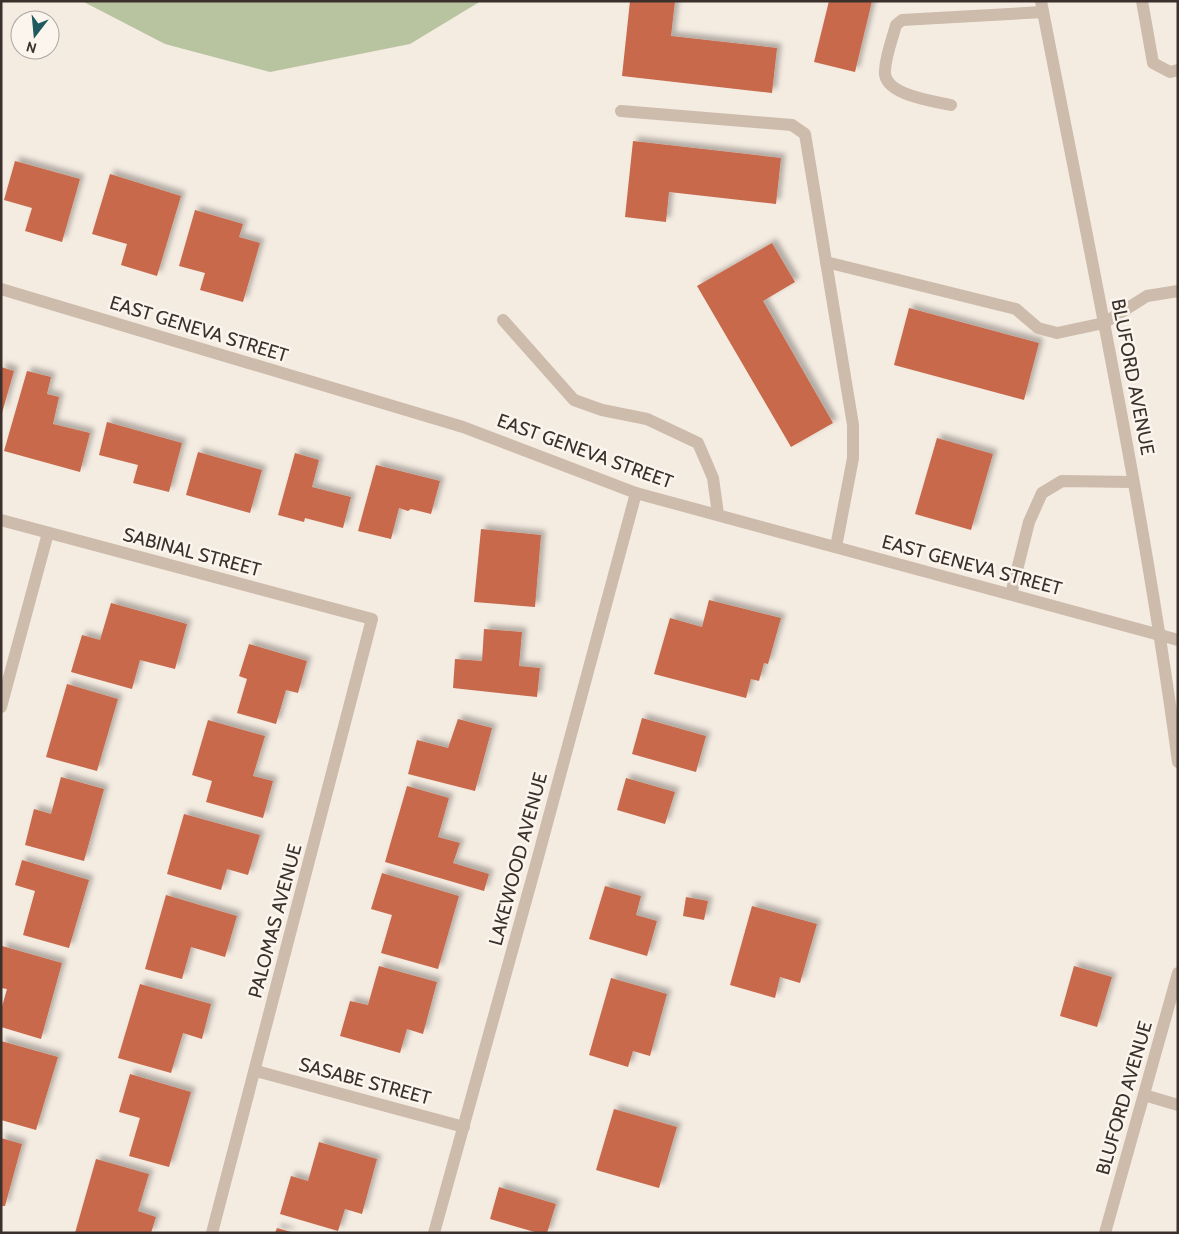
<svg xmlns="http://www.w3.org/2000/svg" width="1179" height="1234" viewBox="0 0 1179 1234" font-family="Cabin,sans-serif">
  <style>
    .green { fill: #b8c4a0 }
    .building { fill: #c8694b; filter: url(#shadow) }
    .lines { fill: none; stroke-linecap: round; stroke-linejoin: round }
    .minor { stroke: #cdbbac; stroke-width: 12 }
    .labels { text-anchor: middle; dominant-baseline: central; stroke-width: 5; stroke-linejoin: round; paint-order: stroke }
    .street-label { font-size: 19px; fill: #3b302b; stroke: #fbf5ee }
  </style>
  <defs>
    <filter id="shadow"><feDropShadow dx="4.5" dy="-4.5" stdDeviation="2.5" flood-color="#0004"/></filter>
  </defs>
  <rect width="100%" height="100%" fill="#f4ebe1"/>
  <polygon class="green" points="82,1 481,1 410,44 270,72 165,44"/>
  <g class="building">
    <polygon points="630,1 675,1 671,36 777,48 772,93 622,76"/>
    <polygon points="829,1 872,1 855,72 814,62"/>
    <polygon points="633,141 781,158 776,204 669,192 666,222 625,217"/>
    <polygon points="15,161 80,179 62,242 25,231 32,208 4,200"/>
    <polygon points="110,174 181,196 157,276 121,265 127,244 92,234"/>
    <polygon points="195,210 243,224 239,237 260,243 243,302 200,290 205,273 179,266"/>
    <polygon points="772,243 795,282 763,301 833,423 791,447 697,286"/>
    <polygon points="909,308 1039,343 1024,400 894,365"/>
    <polygon points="1,367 14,371 2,413 1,412"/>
    <polygon points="27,371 51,377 47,394 59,397 53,424 90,433 80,472 4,451"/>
    <polygon points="107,422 182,443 169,492 133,483 138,465 99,455"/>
    <polygon points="937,438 993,454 971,530 915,514"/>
    <polygon points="198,452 262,470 250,513 186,495"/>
    <polygon points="295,453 319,460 312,487 351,497 343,528 305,518 304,522 278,515"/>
    <polygon points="376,465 440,481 431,514 411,509 408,511 399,508 391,539 358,531"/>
    <polygon points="481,529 541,535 535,607 474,602"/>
    <polygon points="709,600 781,618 768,664 764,663 759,681 751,679 746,698 654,674 670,618 702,627"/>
    <polygon points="111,603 187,624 175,669 140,660 132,689 71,672 82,635 100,640"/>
    <polygon points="484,629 522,632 519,666 540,668 537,697 453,688 455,659 482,661"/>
    <polygon points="249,644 307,661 298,693 286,690 276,724 237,713 247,679 239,676"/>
    <polygon points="67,684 118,699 97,771 46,757"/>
    <polygon points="642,718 706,736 696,772 632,754"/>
    <polygon points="458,719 492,728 475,791 408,774 417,740 448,748"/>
    <polygon points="208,720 265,736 253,776 273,781 263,818 206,802 212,781 192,775"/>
    <polygon points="61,777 104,789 84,861 25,845 34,809 51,814"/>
    <polygon points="626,778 675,792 665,824 617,810"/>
    <polygon points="407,786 449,798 438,837 460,843 453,863 489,874 484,891 385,862"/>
    <polygon points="184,814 260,835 248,875 227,869 221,890 167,874"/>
    <polygon points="22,860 89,880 69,948 23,935 35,891 15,885"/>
    <polygon points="382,873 459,896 438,969 381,953 392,915 371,909"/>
    <polygon points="605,886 641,896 636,915 657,921 647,956 589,939"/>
    <polygon points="166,895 237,916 225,957 191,947 182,979 145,969"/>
    <polygon points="686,897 708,901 704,920 683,916"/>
    <polygon points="752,906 817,924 800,983 780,977 775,998 730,985"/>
    <polygon points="2,946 62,963 41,1039 1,1027 1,1010 7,989 1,988"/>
    <polygon points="379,966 437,982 423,1034 407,1029 400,1053 340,1036 350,1001 368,1005"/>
    <polygon points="1074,966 1112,977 1097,1027 1060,1016"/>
    <polygon points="611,978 667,994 650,1056 633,1051 628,1067 589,1055"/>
    <polygon points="140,984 211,1004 202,1039 183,1033 171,1073 118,1058"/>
    <polygon points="1,1041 58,1057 36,1130 1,1120"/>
    <polygon points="130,1074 191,1092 169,1167 129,1156 140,1118 119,1112"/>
    <polygon points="614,1109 677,1127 659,1188 596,1170"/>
    <polygon points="1,1138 22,1144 5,1206 1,1206"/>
    <polygon points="319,1142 377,1159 362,1214 345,1209 338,1231 280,1214 291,1176 308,1181"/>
    <polygon points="96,1159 149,1174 138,1211 156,1217 151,1233 75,1233"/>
    <polygon points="499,1187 556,1204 547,1233 538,1233 490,1219"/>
    <polygon points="277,1228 291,1232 291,1233 275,1233"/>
  </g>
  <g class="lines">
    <g class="minor">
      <path d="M 1041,1 C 1090,254 1144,507 1178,762"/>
      <polyline points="1142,1 1153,63 1170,72 1178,70"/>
      <path d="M 951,105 C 933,101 882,95 885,70 C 886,55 892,40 896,25 L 902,20 L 1043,12"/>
      <polyline points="621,111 792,125 805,134 853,425 853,458 836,547"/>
      <polyline points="826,262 1016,309 1038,328 1057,333 1104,323 1147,296 1178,291"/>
      <polyline points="1,289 463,427 636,493 1178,640"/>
      <polyline points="503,320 574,400 602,410 647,419 698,443 713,478 718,514"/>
      <polyline points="1,520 372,619 212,1233"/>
      <polyline points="1011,594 1029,522 1042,493 1062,481 1133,482"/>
      <polyline points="1,707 48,533"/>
      <polyline points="256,1071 464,1127"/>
      <polyline points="1144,1095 1178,1105"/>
      <polyline points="434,1233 538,857 636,493"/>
      <polyline points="1105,1233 1178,973"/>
    </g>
  </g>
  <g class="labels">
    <g class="street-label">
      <text transform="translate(199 329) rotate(17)">EAST GENEVA STREET</text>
      <text transform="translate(1133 377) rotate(79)">BLUFORD AVENUE</text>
      <text transform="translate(585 451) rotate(20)">EAST GENEVA STREET</text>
      <text transform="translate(192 552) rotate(15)">SABINAL STREET</text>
      <text transform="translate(972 565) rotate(15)">EAST GENEVA STREET</text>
      <text transform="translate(518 859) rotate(-75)">LAKEWOOD AVENUE</text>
      <text transform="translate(275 921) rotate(-75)">PALOMAS AVENUE</text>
      <text transform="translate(365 1081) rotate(15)">SASABE STREET</text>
      <text transform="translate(1124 1098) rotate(-74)">BLUFORD AVENUE</text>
    </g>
  </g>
  <rect width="1179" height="1234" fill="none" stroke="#3b302b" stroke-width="5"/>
  <g transform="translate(35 35) rotate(196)"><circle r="24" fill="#fbf5ee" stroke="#aea6a0"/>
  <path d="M0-4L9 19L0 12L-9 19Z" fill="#1f5a5e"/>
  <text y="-8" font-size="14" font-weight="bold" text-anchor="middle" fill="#3b302b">N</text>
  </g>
</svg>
